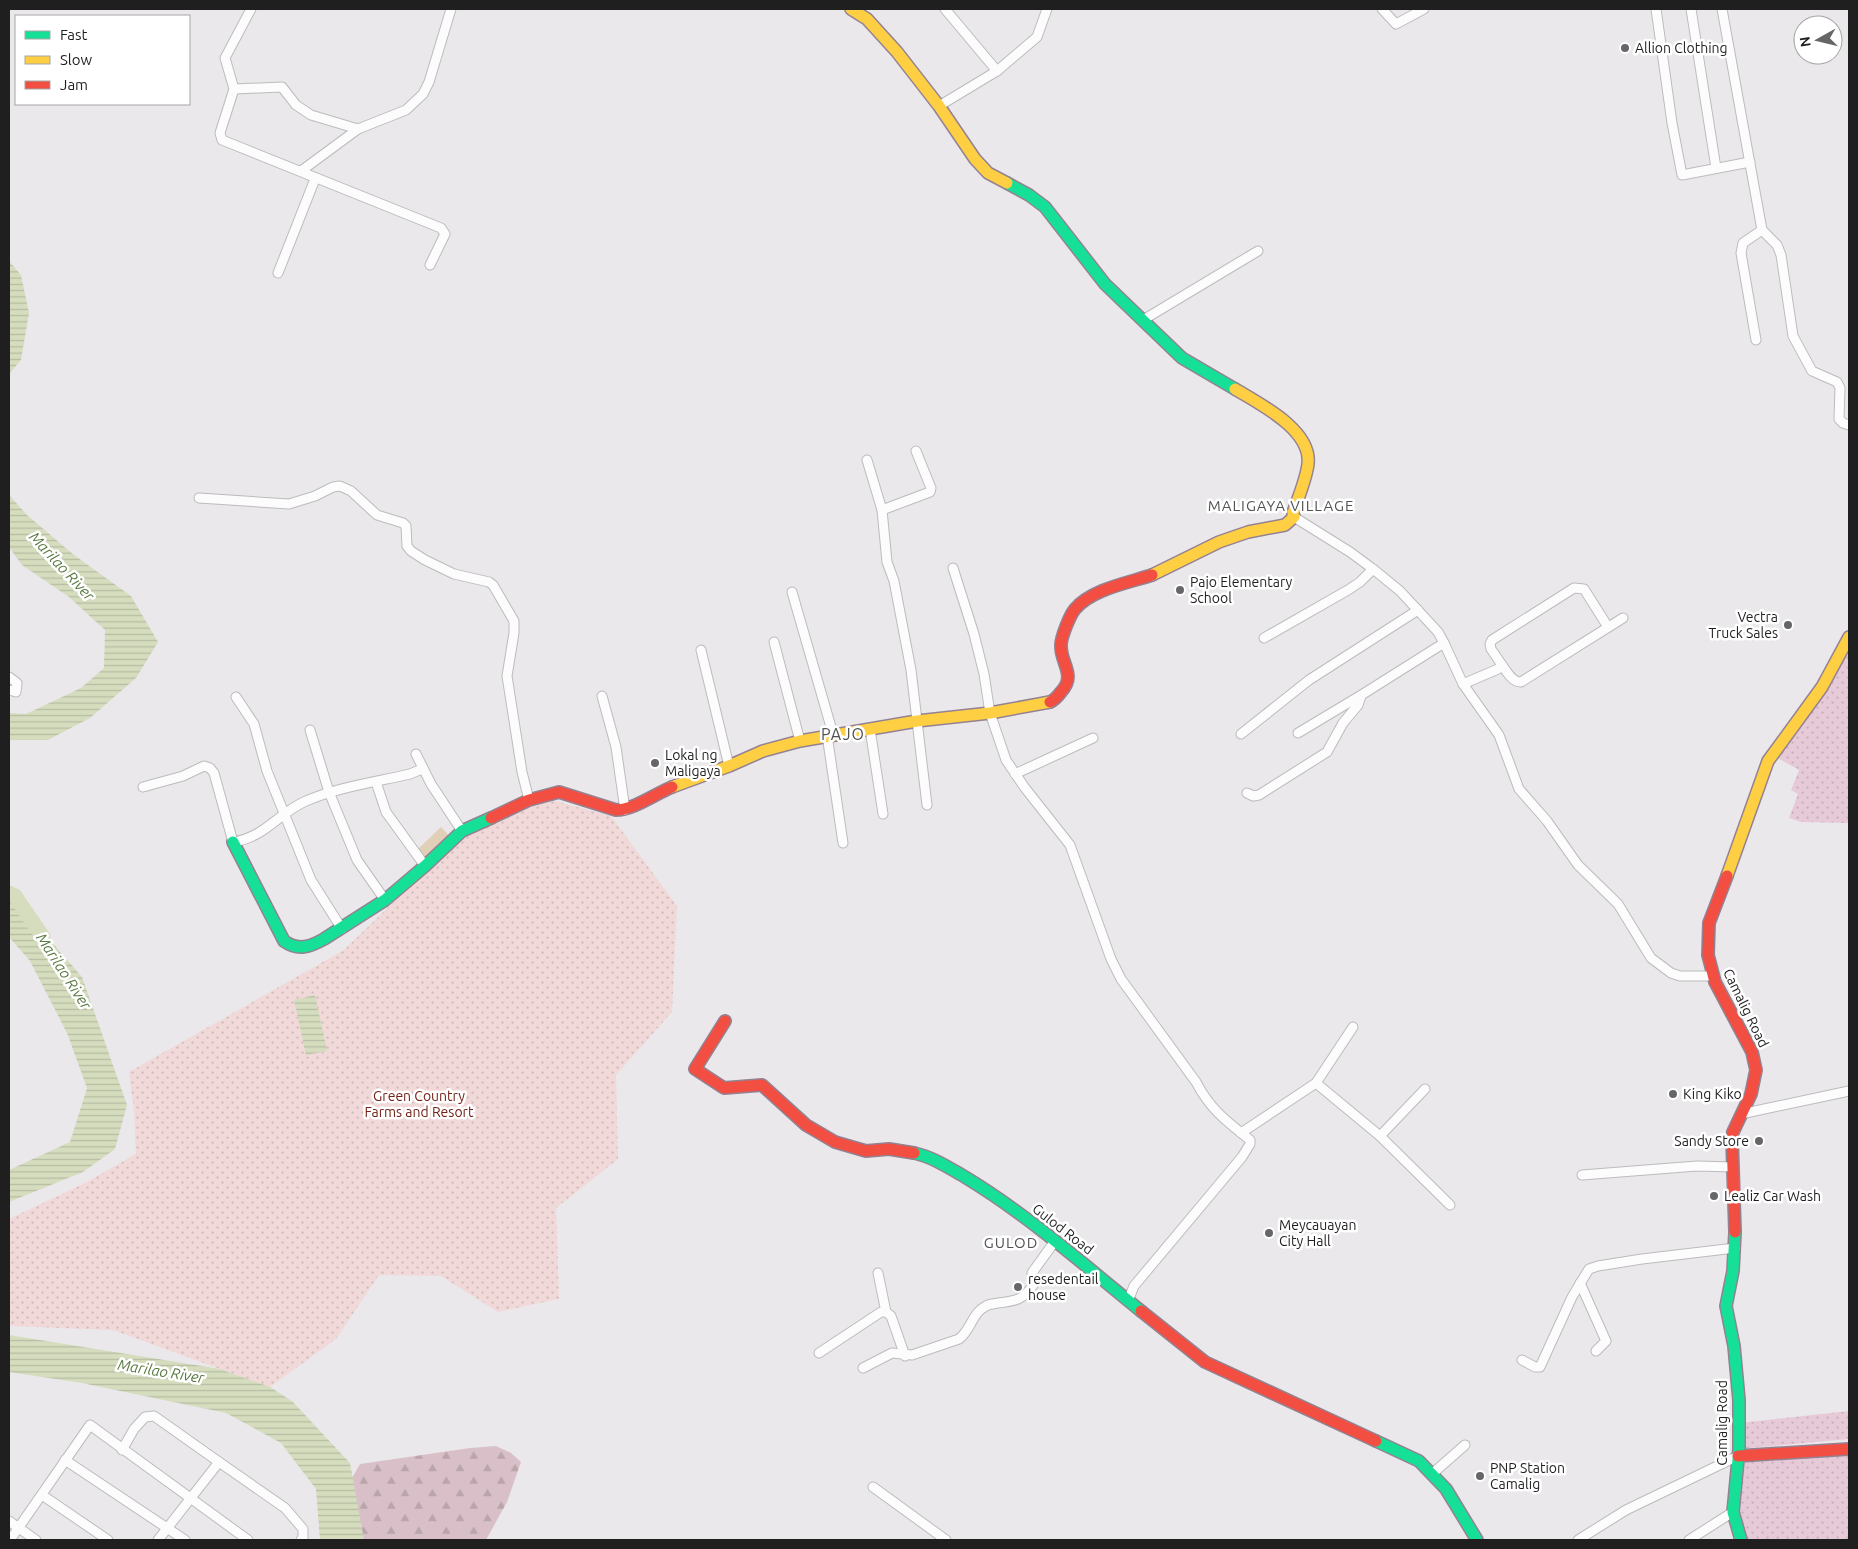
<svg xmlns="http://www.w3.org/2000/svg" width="1858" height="1549" viewBox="0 0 1858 1549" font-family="Ubuntu,sans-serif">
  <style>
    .grass { fill: url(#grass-dots) }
    .forest { fill: url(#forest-firs) }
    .park { fill: url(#park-dots) }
    .pitch { fill: #dfd0b7 }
    .water { fill: url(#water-rules) }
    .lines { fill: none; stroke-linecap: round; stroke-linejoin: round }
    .river { stroke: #d5ddbe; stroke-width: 15 }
    .street-casing { stroke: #bcbbbd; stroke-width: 11 }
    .fast-casing { stroke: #948292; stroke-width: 14 }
    .slow-casing { stroke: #948292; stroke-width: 14 }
    .jam-casing { stroke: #948292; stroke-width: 14 }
    .street { stroke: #fcfcfc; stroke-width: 9 }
    .fast { stroke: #16e098; stroke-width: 11 }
    .slow { stroke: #ffcf43; stroke-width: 11 }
    .jam { stroke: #f24e42; stroke-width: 11 }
    .poi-dot { fill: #666567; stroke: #fff; stroke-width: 2 }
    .labels { text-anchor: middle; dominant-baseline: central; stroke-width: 5; stroke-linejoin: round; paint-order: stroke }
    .poi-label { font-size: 14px; fill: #1f1f1f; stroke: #fff; text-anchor: start }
    .street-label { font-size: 14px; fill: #1f1f1f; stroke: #fff }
    .park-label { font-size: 14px; fill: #722217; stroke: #fff }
    .neighbourhood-label { font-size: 15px; letter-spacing: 1px; fill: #525252; stroke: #fff }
    .water-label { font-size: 15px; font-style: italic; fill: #5a7941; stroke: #fff }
    .quarter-label { font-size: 16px; letter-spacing: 1px; fill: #525252; stroke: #fff }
  </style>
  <defs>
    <pattern id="grass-dots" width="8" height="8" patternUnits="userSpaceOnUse" patternTransform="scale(1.25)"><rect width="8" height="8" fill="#e7cad8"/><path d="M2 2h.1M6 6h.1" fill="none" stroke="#c6adb9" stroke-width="1.8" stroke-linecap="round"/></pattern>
    <pattern id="forest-firs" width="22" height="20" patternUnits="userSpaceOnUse" patternTransform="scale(1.25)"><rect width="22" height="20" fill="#d9c0c8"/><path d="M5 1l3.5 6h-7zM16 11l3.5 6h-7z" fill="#baa5ab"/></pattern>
    <pattern id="park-dots" width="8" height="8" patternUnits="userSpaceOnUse" patternTransform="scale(1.25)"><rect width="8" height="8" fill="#f0d9d8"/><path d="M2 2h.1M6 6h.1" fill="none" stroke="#cdbab9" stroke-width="1.8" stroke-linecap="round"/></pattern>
    <pattern id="water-rules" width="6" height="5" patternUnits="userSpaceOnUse" patternTransform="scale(1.25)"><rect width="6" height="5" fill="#d5ddbe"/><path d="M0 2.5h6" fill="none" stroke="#b6bda3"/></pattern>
  </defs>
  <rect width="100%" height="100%" fill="#ebe8ec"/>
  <g class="grass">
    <polygon points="1849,649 1849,823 1801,822 1789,818 1798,794 1791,790 1799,770 1772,755"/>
    <polygon points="1849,1411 1849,1439 1739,1449 1740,1423"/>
    <polygon points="1849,1455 1849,1540 1741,1540 1736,1524 1738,1463"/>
  </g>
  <polygon class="forest" points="496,1446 511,1453 521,1462 507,1502 486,1540 346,1540 347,1487 360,1464 470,1448"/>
  <polygon class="park" points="548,799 611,816 677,906 672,1012 616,1075 618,1159 556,1208 559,1299 498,1312 441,1276 379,1275 336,1339 270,1387 113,1330 9,1326 9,1219 87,1182 136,1154 134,1111 129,1072 344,950 463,835"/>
  <polygon class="pitch" points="441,827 453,840 428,863 416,851"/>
  <g class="water">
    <polygon points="9,261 21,275 29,313 21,360 9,374"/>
    <polygon points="9,495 27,515 74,555 131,596 158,642 136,678 90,718 48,740 9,740 9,713 26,714 81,688 104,668 105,630 69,597 22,565 9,547"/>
    <polygon points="9,893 82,977 127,1105 115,1149 83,1172 9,1202 9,1170 70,1142 87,1088 67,1033 30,961 9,937"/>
    <polygon points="315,995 327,1051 306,1055 294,1000"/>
    <polygon points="9,1335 220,1369 270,1387 292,1401 350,1463 364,1540 320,1540 316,1489 281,1443 226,1413 82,1383 9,1372"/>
  </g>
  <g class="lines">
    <polyline class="river" points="9,893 15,896 43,937"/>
    <defs>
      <g id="street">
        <polyline points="251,9 225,58 234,89 220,133 222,140 441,228 445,234 430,265"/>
        <polyline points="945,9 997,71"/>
        <polyline points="1382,9 1396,24 1424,9"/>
        <polyline points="1656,9 1672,123 1682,175 1750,162"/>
        <polyline points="1691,9 1716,168"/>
        <polyline points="1722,9 1762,230 1777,245 1781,255 1793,336 1812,371 1837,382 1840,388 1839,419 1843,423 1849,425"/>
        <polyline points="234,89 282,87 296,105 311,115 358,129"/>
        <polyline points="939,106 997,71 1037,37 1047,9"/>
        <polyline points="301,171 358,129 406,110 423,94 429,82 451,9"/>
        <polyline points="278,273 315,179"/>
        <polyline points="1143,320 1258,251"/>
        <polyline points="1756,340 1741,253 1743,243 1762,230"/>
        <polyline points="867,460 882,510 887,562 894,581 911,670 927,805"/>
        <polyline points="199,498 289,504 315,496 333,487 340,486 351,491 377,515 403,523 406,526 407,546 411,551 425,560 454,574 489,582 493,585 514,621 514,633 507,676 522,772 529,800"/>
        <polyline points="882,510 930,492 931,488 916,451"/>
        <polyline points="1294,517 1350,552 1373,569 1400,591 1438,632 1444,643 1463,684 1499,735 1519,789 1547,821 1578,865 1618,904 1651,958 1671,973 1680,976 1711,976"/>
        <path d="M 953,568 L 974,634 L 984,674 L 990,713 L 1006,760 L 1025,788 L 1070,845 L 1111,959 L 1121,979 L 1196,1082 C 1210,1109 1226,1121 1250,1140 L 1250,1144 L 1242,1157 L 1134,1286 L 1128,1301"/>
        <polyline points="792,592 833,734"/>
        <polyline points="1264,638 1348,590 1360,582 1373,569"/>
        <polyline points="774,642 800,741"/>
        <polyline points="701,650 729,766"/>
        <polyline points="1502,665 1491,649 1490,644 1492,640 1574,588 1584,589 1608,627"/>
        <polyline points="9,677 17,683 16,692 9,690"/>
        <path d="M 1463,684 L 1498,669 L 1502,665 C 1507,672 1512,682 1521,682 L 1623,618"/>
        <polyline points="602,696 616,747 625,810"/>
        <polyline points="236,697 254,724 267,771 311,880 342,929"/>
        <polyline points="870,729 883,814"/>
        <polyline points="310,730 329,792 357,860 385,900"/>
        <polyline points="1298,733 1363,694 1444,643"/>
        <polyline points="1241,734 1309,680 1418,610"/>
        <polyline points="827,735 843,843"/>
        <polyline points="416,754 431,784 462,831"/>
        <polyline points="1015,774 1093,738"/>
        <polyline points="376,782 386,812 425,866"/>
        <path d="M 143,787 L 183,776 L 204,766 L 210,768 L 214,773 L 233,842 C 266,837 278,813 306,801 C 339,787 375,782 410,774 L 422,769"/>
        <polyline points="1247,793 1253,796 1259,795 1327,752 1343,723 1358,705 1361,696"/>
        <polyline points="1316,1083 1353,1027"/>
        <polyline points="1741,1114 1849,1091"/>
        <polyline points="1241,1133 1316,1083 1380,1136 1450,1205"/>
        <polyline points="1380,1136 1425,1089"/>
        <polyline points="1582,1175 1697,1166 1733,1167"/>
        <polyline points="878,1273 886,1312"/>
        <polyline points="1580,1283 1606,1341 1596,1351"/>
        <polyline points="819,1353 881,1312 886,1312 891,1316 905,1356"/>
        <polyline points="1522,1360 1535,1367 1540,1367 1572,1297 1589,1269 1598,1266 1642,1259 1735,1248"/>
        <path d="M 863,1368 L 892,1353 L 912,1355 L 959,1339 C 971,1330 972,1313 986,1306 C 989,1304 994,1304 998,1303 C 1016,1301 1023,1300 1034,1284 L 1032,1273 L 1055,1241"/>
        <polyline points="122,1450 134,1429 145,1417 154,1416 219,1462"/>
        <polyline points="65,1460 185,1540"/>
        <polyline points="1432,1474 1465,1445"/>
        <polyline points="873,1487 946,1540"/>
        <polyline points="42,1495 108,1540"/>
        <polyline points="9,1521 36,1540"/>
        <polyline points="10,1540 90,1425 248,1540"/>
        <polyline points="158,1540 219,1462 285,1508 303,1529 303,1538 301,1540"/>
        <polyline points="1578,1540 1626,1510 1738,1456"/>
        <polyline points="1689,1540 1733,1512"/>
      </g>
      <g id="fast">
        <polyline points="1007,183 1029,195 1045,207 1105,284 1182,358 1235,389"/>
        <path d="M 233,842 L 284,941 C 298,951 310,947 324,939 L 385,900 L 425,866 L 462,831 L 491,818"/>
        <path d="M 914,1153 C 933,1157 949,1168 965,1177 C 1028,1215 1084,1265 1141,1311"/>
        <polyline points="1735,1232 1733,1271 1726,1306 1734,1346 1739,1400 1739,1449 1733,1512 1741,1540"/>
        <polyline points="1376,1441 1419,1461 1446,1489 1477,1540"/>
      </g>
      <g id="slow">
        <polyline points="851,9 867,19 897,52 939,106 975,159 988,173 1007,183"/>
        <path d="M 1152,575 L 1219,542 L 1248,532 L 1285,525 L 1294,517 L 1293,513 C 1298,498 1306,480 1308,464 C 1312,430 1260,404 1235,389"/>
        <polyline points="672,787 729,766 763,751 800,741 917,721 990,713 1050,702"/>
        <polyline points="1727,876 1768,761 1822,687 1849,637"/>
      </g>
      <g id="jam">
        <path d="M 1050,702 C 1055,700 1058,696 1061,692 C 1077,675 1060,663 1061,645 C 1061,637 1070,615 1075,609 C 1092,589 1128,583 1152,575"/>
        <path d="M 491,818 L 529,800 L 559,792 L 616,810 C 633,810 655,794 672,787"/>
        <polyline points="1727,876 1709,923 1708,955 1715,982 1752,1052 1756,1070 1751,1094 1733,1132 1732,1138 1735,1232"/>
        <polyline points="725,1021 695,1069 724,1088 762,1085 806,1125 835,1142 866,1151 889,1149 914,1153"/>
        <polyline points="1141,1311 1205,1362 1376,1441"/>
        <polyline points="1738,1456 1849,1449"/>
      </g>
    </defs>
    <use href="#street" class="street-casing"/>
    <use href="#fast" class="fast-casing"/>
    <use href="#slow" class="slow-casing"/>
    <use href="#jam" class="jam-casing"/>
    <use href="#street" class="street"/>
    <use href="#fast" class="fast"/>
    <use href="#slow" class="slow"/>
    <use href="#jam" class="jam"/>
  </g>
  <g class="poi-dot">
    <circle cx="1625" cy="48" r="5"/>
    <circle cx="1180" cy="590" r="5"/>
    <circle cx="1788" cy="625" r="5"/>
    <circle cx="655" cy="763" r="5"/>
    <circle cx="1673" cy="1094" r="5"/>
    <circle cx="1759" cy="1141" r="5"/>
    <circle cx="1714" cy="1196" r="5"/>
    <circle cx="1269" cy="1233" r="5"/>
    <circle cx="1018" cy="1287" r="5"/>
    <circle cx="1480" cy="1476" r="5"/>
  </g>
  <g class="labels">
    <g class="poi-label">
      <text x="1635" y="48">Allion Clothing</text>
      <text x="1190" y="582">Pajo Elementary<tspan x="1190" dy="16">School</tspan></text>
      <text x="1778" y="617" text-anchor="end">Vectra<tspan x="1778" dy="16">Truck Sales</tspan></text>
      <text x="665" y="755">Lokal ng<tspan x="665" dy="16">Maligaya</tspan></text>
      <text x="1683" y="1094">King Kiko</text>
      <text x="1749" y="1141" text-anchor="end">Sandy Store</text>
      <text x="1724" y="1196">Lealiz Car Wash</text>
      <text x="1279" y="1225">Meycauayan<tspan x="1279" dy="16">City Hall</tspan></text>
      <text x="1028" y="1279">resedentail<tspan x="1028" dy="16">house</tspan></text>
      <text x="1490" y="1468">PNP Station<tspan x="1490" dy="16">Camalig</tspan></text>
    </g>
    <g class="street-label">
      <text transform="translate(1746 1008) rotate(64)">Camalig Road</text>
      <text transform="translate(1063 1229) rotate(38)">Gulod Road</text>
      <text transform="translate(1722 1423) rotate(-90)">Camalig Road</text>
    </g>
    <g class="park-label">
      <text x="419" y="1096">Green Country<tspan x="419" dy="16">Farms and Resort</tspan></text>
    </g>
    <g class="neighbourhood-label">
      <text x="1281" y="505">MALIGAYA VILLAGE</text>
      <text x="1011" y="1242">GULOD</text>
    </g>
    <g class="water-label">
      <text transform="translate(62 566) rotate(47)">Marilao River</text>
      <text transform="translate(64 971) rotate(57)">Marilao River</text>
      <text transform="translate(161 1371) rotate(9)">Marilao River</text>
    </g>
    <g class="quarter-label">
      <text x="843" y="734">PAJO</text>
    </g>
  </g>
  <rect width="1858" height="1549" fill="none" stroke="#1f1f1f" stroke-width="20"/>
  <rect x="15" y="15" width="175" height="90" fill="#ffffff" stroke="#a5a5a5"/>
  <rect x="25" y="31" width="25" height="8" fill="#16e098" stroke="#a5a5a5"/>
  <text x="60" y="40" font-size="15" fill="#1f1f1f">Fast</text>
  <rect x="25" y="56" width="25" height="8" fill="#ffcf43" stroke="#a5a5a5"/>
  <text x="60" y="65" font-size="15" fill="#1f1f1f">Slow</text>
  <rect x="25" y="81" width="25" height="8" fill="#f24e42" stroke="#a5a5a5"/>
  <text x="60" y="90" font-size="15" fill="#1f1f1f">Jam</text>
  <g transform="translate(1818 40) rotate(262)"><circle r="24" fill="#ffffff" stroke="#a5a5a5"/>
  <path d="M0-4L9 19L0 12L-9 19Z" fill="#666567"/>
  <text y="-8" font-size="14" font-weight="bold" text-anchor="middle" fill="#1f1f1f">N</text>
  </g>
</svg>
